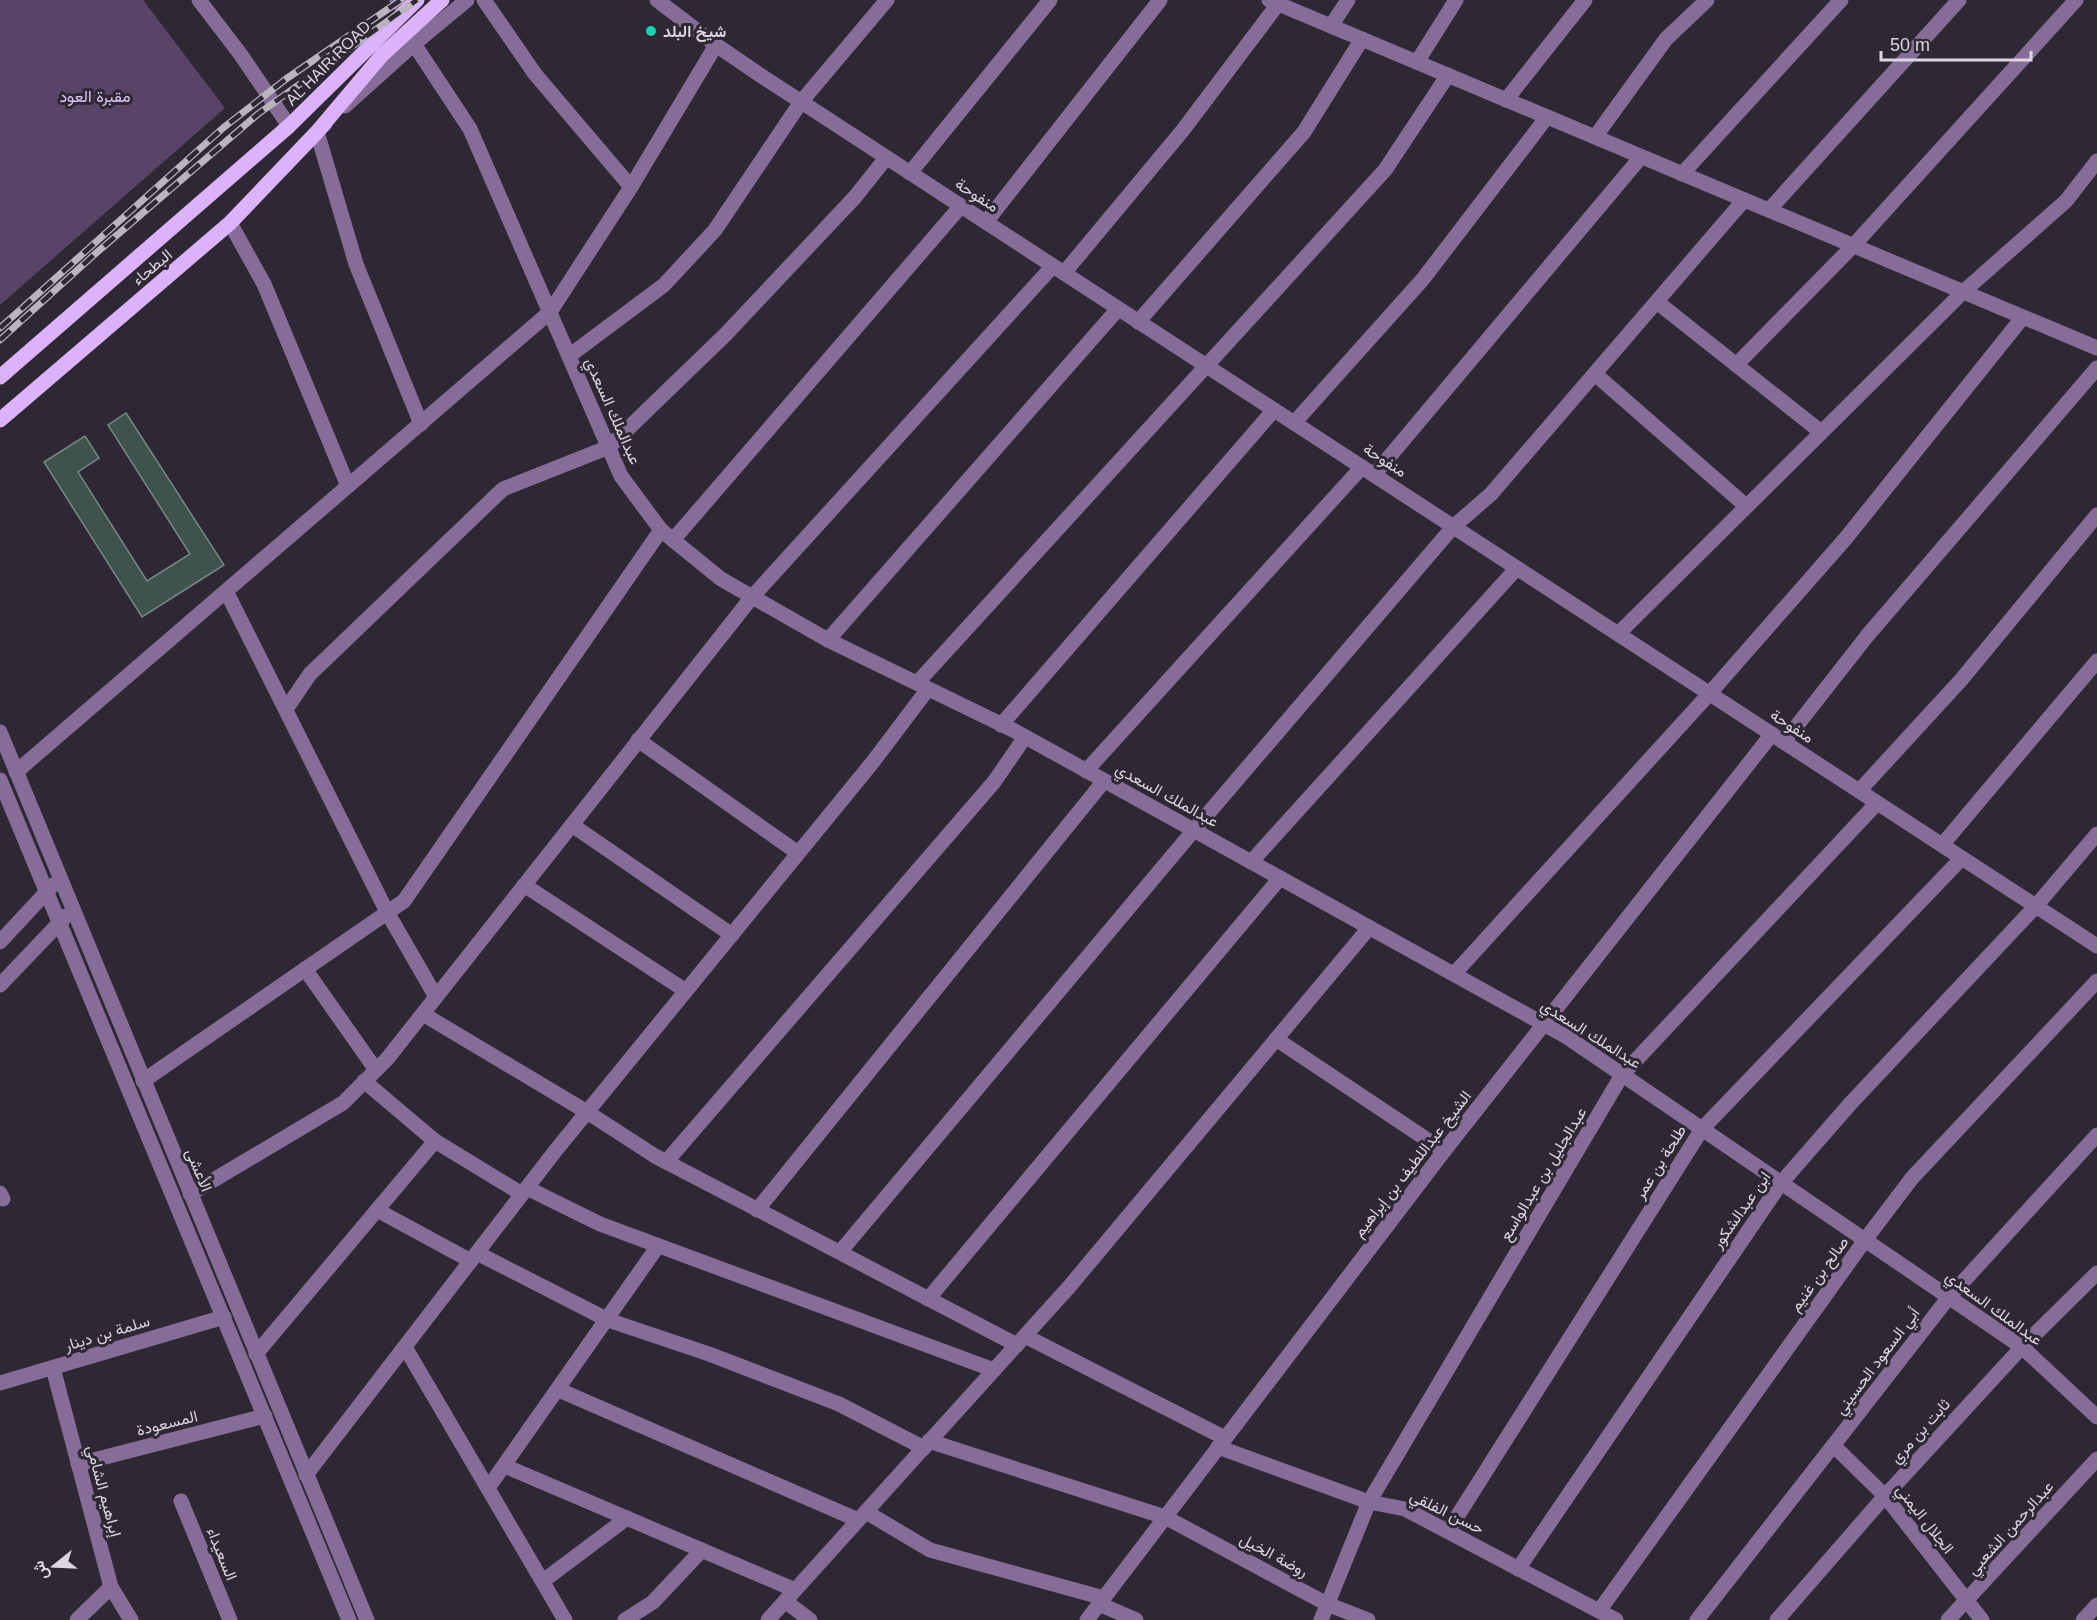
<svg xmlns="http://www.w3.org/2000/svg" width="2097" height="1620" viewBox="0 0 2097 1620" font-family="Helvetica,Vazirmatn,sans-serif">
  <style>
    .green { fill: #574466 }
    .building { fill: #40524d; stroke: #768983; stroke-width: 1.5 }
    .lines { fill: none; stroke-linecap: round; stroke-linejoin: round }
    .minor { stroke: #856d98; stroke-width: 15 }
    .major { stroke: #dcb3fb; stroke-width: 15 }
    .rail-casing { stroke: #bab4be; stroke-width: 7 }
    .rail { stroke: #2e2734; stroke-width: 4.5; stroke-dasharray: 14; stroke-linecap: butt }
    .poi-dot { fill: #13d5b3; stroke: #2e2734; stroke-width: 2 }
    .labels { text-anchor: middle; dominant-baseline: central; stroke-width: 6; stroke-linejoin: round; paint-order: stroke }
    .poi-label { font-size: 16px; font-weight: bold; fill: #dbd6df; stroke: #2e2734; text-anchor: start }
    .street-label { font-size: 16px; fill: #dbd6df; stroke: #2e2734 }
    .park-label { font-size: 16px; fill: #e2c5f9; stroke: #2e2734 }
  </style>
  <rect width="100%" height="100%" fill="#2e2734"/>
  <polygon class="green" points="0,0 143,0 225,108 0,305"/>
  <polygon class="building" points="126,413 224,565 142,617 44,462 85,436 99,458 78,472 147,581 190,554 108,425"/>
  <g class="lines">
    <g class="minor">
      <polyline points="199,0 241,55 289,126"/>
      <polyline points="397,0 405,11"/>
      <polyline points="484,0 535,74 631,187"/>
      <polyline points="657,0 716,45 763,77 2097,946"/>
      <polyline points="1269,0 2097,348"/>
      <polyline points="1331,26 1348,0"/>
      <polyline points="414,44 470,129 621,476 661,530 673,540 721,579 828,640 1013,730 1567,1037 2022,1347 2097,1417"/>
      <polyline points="1417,62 1456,0"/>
      <polyline points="1506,100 1585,0"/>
      <polyline points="345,106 414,44 467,0"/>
      <polyline points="325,124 317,132 356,264 421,424"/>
      <polyline points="1595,137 1666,39 1707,0"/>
      <polyline points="910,173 1050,0"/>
      <polyline points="1682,174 1841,0"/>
      <polyline points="1769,210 1959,0"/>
      <polyline points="986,222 1160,0"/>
      <polyline points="230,223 264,284 348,486"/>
      <polyline points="1064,273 1183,130 1278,4"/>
      <polyline points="1657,302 1821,432"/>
      <polyline points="1138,322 1304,132 1362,39"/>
      <polyline points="569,356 664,285 715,230 801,102 887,0"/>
      <polyline points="1736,365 1853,246 2076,0"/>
      <polyline points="1595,374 1746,506"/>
      <polyline points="1294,423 1423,279 1547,117"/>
      <polyline points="1374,475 1641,157"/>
      <polyline points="673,540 961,206"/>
      <polyline points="226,591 387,912 436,997"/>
      <polyline points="1618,634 1963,292 2066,201 2097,161"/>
      <polyline points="828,640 1118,309"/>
      <polyline points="917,683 1385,170 1448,75"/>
      <polyline points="286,709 310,674 503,489 609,447 726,334 855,197 886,158"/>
      <polyline points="1001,725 1274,410"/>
      <polyline points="0,732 367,1620"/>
      <polyline points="638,740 798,853"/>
      <polyline points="1784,742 1867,636 2097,368"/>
      <polyline points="1086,771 1362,467"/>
      <polyline points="16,772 550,312 631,187 716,45"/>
      <polyline points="0,780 349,1620"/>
      <polyline points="1859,791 1961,680 2097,515"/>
      <polyline points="572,825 732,935"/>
      <polyline points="1942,845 2097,661"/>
      <polyline points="1251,862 1517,568"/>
      <polyline points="524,885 686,991"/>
      <polyline points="0,942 53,885"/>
      <polyline points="305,969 376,1070"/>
      <polyline points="1454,974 1710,693 1846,538 2023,317"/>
      <polyline points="0,985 66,916"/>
      <polyline points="423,1014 587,1112 655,1156 1017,1345"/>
      <polyline points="1276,1039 1444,1151"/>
      <polyline points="143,1081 404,901 661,530"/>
      <polyline points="364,1081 435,1141 522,1194"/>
      <polyline points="666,1162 994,782 1025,737"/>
      <polyline points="527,1188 600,1224 994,1370"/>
      <polyline points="0,1193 3,1199"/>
      <polyline points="190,1194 343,1103 387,1059 752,597 1053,266"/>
      <polyline points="377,1210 471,1261"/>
      <polyline points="757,1210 1104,781"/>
      <polyline points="840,1252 1194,830 1453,527 1491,494 1744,200"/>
      <polyline points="477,1253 608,1320 709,1354 839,1404 924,1448"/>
      <polyline points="928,1299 1280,878"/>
      <polyline points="1025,1336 1225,1438"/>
      <polyline points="405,1347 565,1620"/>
      <polyline points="256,1354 435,1141"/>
      <polyline points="53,1368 111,1587 131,1620"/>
      <polyline points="0,1383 224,1317"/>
      <polyline points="559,1390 858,1520"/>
      <polyline points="929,1441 1165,1517 1327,1604 1368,1620"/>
      <polyline points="1834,1446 1885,1496 1982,1620"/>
      <polyline points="1218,1447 1369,1502 1405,1509 1616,1620"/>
      <polyline points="78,1464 265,1416"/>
      <polyline points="505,1466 795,1590"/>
      <polyline points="306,1475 556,1150 872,763 928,689"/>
      <polyline points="488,1488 658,1246"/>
      <polyline points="181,1501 230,1620"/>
      <polyline points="866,1512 930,1550 1104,1598"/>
      <polyline points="1448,1531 1702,1129 1962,858"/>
      <polyline points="1518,1569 1781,1183 1850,1104 2036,906 2097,834"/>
      <polyline points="543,1581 627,1518"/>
      <polyline points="785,1601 810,1620"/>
      <polyline points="1099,1604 1136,1620"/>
      <polyline points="1599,1611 1865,1240 1912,1178 2097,981"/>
      <polyline points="77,1620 111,1587"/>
      <polyline points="625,1620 653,1602 702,1550"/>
      <polyline points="768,1620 1069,1287 1369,928"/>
      <polyline points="1087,1620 1444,1151 1772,734"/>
      <polyline points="1321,1620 1369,1502 1622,1075 1877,803"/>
      <polyline points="1697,1620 1949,1297 2097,1135"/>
      <polyline points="1777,1620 1885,1496 2022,1347 2097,1273"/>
      <polyline points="1948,1620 2097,1459"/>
      <polyline points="2083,1620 2097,1605"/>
    </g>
    <g class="major">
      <polyline points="0,377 289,126 417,0"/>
      <polyline points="0,420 230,223 317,132 382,55 442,0"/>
    </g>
    <defs>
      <g id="rail">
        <polyline points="0,328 223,128 286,79 401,0"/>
        <polyline points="0,340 95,254 258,114 417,0"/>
      </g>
    </defs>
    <use href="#rail" class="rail-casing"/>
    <use href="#rail" class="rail"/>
  </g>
  <circle class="poi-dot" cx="651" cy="31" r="6"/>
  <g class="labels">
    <g class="poi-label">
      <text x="663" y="31">شيخ البلد</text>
    </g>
    <g class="street-label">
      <text transform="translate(328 63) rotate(-45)">AL HAIR ROAD</text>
      <text transform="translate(977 195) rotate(33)">منفوحة</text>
      <text transform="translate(152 267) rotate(-40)">البطحاء</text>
      <text transform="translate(613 411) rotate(66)">عبدالملك السعدي</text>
      <text transform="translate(1385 460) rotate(33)">منفوحة</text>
      <text transform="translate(1792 726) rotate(33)">منفوحة</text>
      <text transform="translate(1167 795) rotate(29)">عبدالملك السعدي</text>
      <text transform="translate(1591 1034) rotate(32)">عبدالملك السعدي</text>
      <text transform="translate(1660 1162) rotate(-58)">طلحة بن عمر</text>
      <text transform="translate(1412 1164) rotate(-52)">الشيخ عبداللطيف بن إبراهيم</text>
      <text transform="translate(199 1170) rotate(68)">الأعشى</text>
      <text transform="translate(1543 1174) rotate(-59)">عبدالجليل بن عبدالواسع</text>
      <text transform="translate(1741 1210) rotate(-55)">ابن عبدالشكور</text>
      <text transform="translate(1819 1274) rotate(-54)">صالح بن غنيم</text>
      <text transform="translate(1994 1308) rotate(36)">عبدالملك السعدي</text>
      <text transform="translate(107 1333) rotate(-17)">سلمة بن دينار</text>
      <text transform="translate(1877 1361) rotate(-53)">أبي السعود الحسيني</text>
      <text transform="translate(167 1423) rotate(-14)">المسعودة</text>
      <text transform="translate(1920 1431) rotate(-48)">ثابت بن مري</text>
      <text transform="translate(104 1491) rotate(75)">إبراهيم الشامي</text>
      <text transform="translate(1447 1512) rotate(26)">حسن الفلقي</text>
      <text transform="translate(1925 1519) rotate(52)">الجلال اليمني</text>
      <text transform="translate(2010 1528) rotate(-48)">عبدالرحمن الشعبي</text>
      <text transform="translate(222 1554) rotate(68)">السعيداء</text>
      <text transform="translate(1274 1555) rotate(28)">روضة الخيل</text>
    </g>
    <g class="park-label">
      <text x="95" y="96">مقبرة العود</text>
    </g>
  </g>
  <g transform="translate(54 1566) rotate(252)" stroke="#2e2734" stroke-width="4.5" paint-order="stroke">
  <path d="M0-4.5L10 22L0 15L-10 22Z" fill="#dbd6df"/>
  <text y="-9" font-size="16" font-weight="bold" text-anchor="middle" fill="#dbd6df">ش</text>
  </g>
  <path d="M1881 51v9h150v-9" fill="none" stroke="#dbd6df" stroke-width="3"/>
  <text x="1890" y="51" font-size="18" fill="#dbd6df" stroke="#2e2734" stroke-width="4.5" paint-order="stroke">50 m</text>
</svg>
